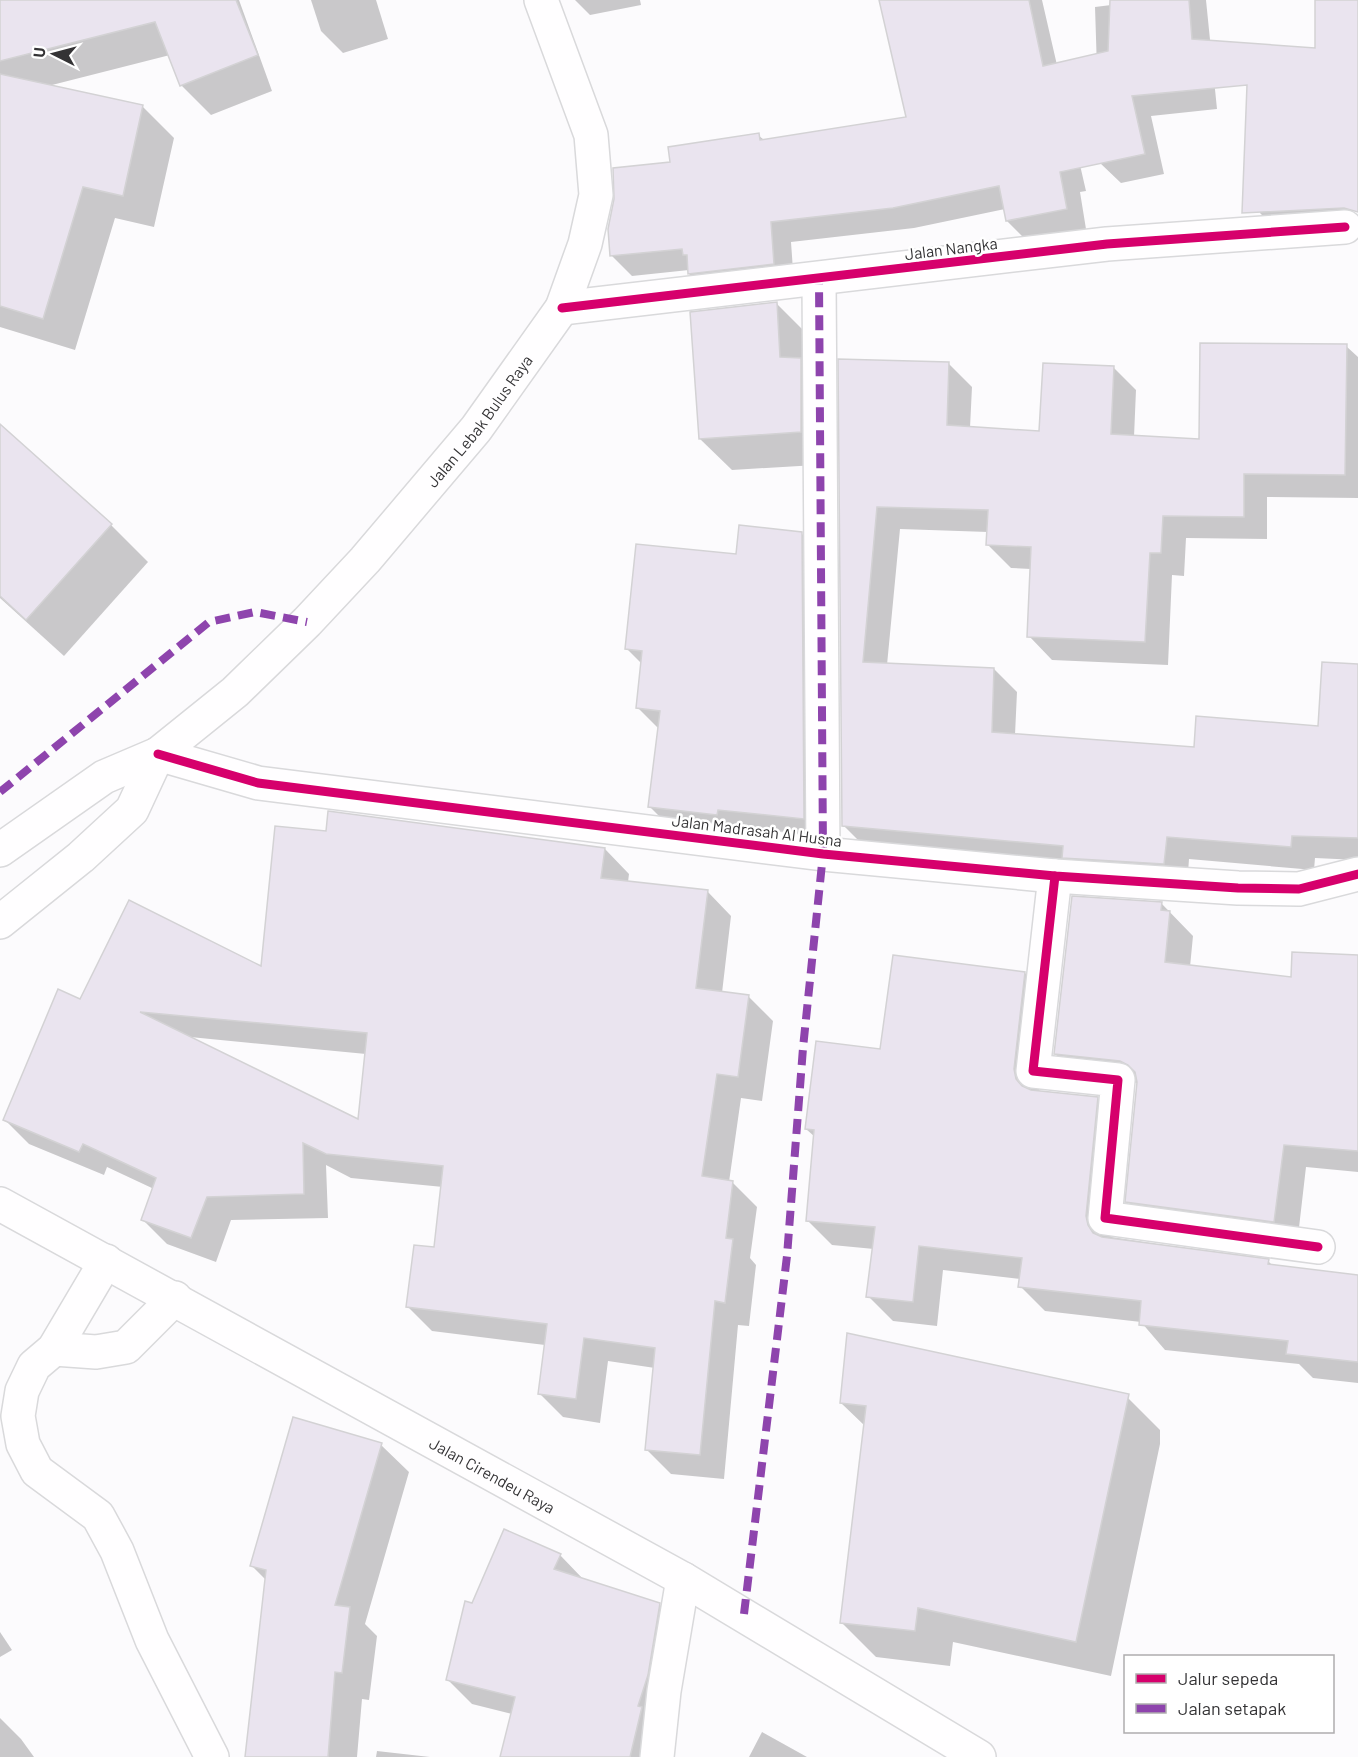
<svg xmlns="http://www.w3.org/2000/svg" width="1358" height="1757" viewBox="0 0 1358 1757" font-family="Barlow,sans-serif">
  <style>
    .shadow { fill: #0003; fill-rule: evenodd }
    .building { fill: #eae4ef; stroke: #d3d2d4; stroke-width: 1.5; fill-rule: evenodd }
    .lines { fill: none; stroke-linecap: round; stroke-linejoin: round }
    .street-casing { stroke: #d9d9db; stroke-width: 36 }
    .secondary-casing { stroke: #d9d9db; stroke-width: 36 }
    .street { stroke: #fffeff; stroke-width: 33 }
    .secondary { stroke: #fffeff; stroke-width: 33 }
    .quiet { stroke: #8e44ad; stroke-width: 8; stroke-dasharray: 15 8; stroke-linecap: butt }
    .cycleway-casing { stroke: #fff; stroke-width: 13 }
    .cycleway { stroke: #d6006c; stroke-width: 9 }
    .labels { text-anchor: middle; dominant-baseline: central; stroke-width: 5; stroke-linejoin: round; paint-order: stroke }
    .street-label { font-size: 16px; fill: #343335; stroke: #fff }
  </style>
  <rect width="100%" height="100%" fill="#fcfbfd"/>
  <g class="shadow">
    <polygon points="0,0 239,0 272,91 211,115 181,85 170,55 48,86 142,106 174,138 154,227 115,218 75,350 0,327"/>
    <polygon points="311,0 376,0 388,39 343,53 321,31"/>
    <polygon points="575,0 640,0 641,5 590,15"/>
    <polygon points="880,0 1042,0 1086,191 1080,192 1086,229 1027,241 1007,221 1005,209 914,228 791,242 794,284 710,294 689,274 689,270 632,276 612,256 672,163 758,135 764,140 908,119"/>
    <polygon points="1111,0 1206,0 1217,109 1151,116 1164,174 1121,183 1100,163 1095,7 1111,5"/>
    <polygon points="1316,0 1358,0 1358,210 1352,210 1352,229 1280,233 1260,213 1257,45 1317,50"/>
    <polygon points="776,303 808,335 833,464 732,470 700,439"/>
    <polygon points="1346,346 1358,357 1358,498 1267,497 1267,539 1186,538 1184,576 1172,575 1168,665 1052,660 1029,636 1031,569 1011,568 988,545 988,532 900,529 887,665 994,669 1017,692 1015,735 1195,749 1319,727 1358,666 1358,860 1315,858 1314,870 1189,859 1187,887 866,848 843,825 840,361 949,364 972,387 970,428 1041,432 1113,367 1136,390 1134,437 1200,440"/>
    <polygon points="0,433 111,525 148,562 64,656 0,598"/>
    <polygon points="801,533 827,559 829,844 675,832 650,807 659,729 637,707 642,664 626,648 738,556"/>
    <path d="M 327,833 L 605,849 L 629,874 L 628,882 L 707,891 L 731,916 L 722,993 L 749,997 L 773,1021 L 762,1101 L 741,1098 L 729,1182 L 733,1183 L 757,1207 L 750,1258 L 756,1265 L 749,1326 L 738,1325 L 724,1479 L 671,1474 L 647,1450 L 655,1368 L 608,1361 L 600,1423 L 563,1417 L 539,1393 L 545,1345 L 432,1331 L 408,1307 L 435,1249 L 443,1187 L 351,1178 L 326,1165 L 328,1218 L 231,1220 L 216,1262 L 167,1244 L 142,1219 L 154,1189 L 107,1167 L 104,1175 L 29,1144 L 5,1120 L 81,1000 L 263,969 ZM 190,1037 L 366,1054 L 359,1121 Z"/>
    <polygon points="1161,903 1193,936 1190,967 1292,979 1358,957 1358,1172 1306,1167 1297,1245 1150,1225 1127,1201 1138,1083 1079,1077 1055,1054"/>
    <polygon points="1025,973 1049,998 1039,1092 1097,1098 1122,1123 1111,1237 1268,1261 1273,1266 1358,1276 1358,1383 1313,1378 1299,1364 1165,1350 1141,1322 1045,1311 1020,1286 1021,1279 943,1270 937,1326 893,1321 868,1296 874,1249 832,1245 807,1220 815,1137 806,1129 881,1051"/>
    <polygon points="1125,1395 1160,1430 1160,1444 1111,1676 953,1642 950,1666 876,1657 841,1622 865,1426 841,1403"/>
    <polygon points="381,1445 409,1472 365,1624 377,1636 369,1700 362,1699 357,1757 247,1757 266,1580 251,1565"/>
    <polygon points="560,1555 584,1580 659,1604 684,1629 660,1757 502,1757 512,1714 472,1704 448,1680 473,1605"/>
    <polygon points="0,1632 12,1650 0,1657"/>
    <polygon points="0,1718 21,1739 34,1757 0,1757"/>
    <polygon points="762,1732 807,1757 749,1757"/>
    <polygon points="377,1751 430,1757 376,1757"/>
  </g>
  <g class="building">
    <polygon points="0,0 236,0 258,55 180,86 155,22 0,61"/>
    <polygon points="879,0 1029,0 1043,66 1108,51 1110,0 1189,0 1192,39 1315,48 1315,0 1358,0 1358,212 1344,208 1242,213 1247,85 1132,96 1145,154 1060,172 1067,209 1006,221 999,186 893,208 771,222 774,264 688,274 687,255 683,255 682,249 610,256 608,229 614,199 613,168 670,162 668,147 759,133 760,140 906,117"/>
    <polygon points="0,74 143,105 123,196 83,187 43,319 0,306"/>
    <polygon points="777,302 780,357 801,358 801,432 699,439 690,312"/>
    <polygon points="1200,343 1347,344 1345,475 1244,474 1244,517 1163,516 1161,553 1150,553 1145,642 1027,637 1031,547 986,545 988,510 877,507 863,662 994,668 992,732 1194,747 1196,716 1318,726 1322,662 1358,664 1358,838 1292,836 1291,847 1167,837 1164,864 1062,858 1063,846 842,826 838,359 949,362 947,425 1039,431 1043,363 1114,366 1111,434 1199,439"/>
    <polygon points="0,424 112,524 26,620 0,596"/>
    <polygon points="739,525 802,532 804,819 718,810 717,815 648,807 660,711 636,708 642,651 625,649 636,544 736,554"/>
    <path d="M 328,811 L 605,848 L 601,878 L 708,890 L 696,988 L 749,995 L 738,1077 L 717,1074 L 702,1176 L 733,1181 L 726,1238 L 733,1239 L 725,1303 L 715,1301 L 700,1455 L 645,1450 L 655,1348 L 584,1338 L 576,1399 L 538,1394 L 547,1324 L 406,1307 L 414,1245 L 434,1247 L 443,1166 L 326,1154 L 303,1143 L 304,1194 L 207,1197 L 191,1238 L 141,1220 L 156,1178 L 83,1144 L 79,1152 L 3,1120 L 58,989 L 80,999 L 129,900 L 261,966 L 275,826 L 326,831 ZM 140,1012 L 367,1033 L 358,1119 Z"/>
    <polygon points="1072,896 1162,902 1161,910 1170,911 1165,962 1291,977 1292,952 1358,955 1358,1151 1284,1145 1274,1222 1125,1202 1137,1082 1135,1072 1128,1065 1120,1061 1054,1054"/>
    <polygon points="893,955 1025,972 1014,1069 1016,1079 1022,1086 1031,1090 1098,1097 1086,1216 1088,1225 1093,1233 1102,1237 1269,1259 1268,1264 1358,1275 1358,1362 1286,1354 1288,1341 1139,1325 1141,1301 1018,1287 1022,1258 919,1246 913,1302 866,1297 875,1227 806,1221 814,1130 805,1129 816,1041 880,1049"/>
    <polygon points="847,1333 1129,1394 1076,1642 918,1608 915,1631 840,1623 866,1406 840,1403"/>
    <polygon points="293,1417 382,1443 335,1605 350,1607 342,1673 335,1672 328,1757 245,1757 266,1570 250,1566"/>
    <polygon points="504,1529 561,1554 554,1569 660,1603 648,1675 638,1706 642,1707 630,1757 500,1757 515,1697 446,1680 465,1601 472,1603"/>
  </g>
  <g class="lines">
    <defs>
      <g id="street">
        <polyline points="819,280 823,854"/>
        <polyline points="562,308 1107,244 1345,227"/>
        <polyline points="158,754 258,783 823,854 1055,876 1238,888 1299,889 1358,874"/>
        <polyline points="1055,876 1033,1071 1118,1080 1105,1218 1318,1247"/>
        <polyline points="106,1261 54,1349 34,1366 22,1391 18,1416 23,1444 37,1471 98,1516 117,1551 152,1640 212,1757"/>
        <polyline points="54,1349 96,1352 126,1347 175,1298"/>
        <polyline points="657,1757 664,1691 683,1579"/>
      </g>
      <g id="secondary">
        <path id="s1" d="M 0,850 L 104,777 L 158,754 L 235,692 L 307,622 L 365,560 L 476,429 L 562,308 L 585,244 L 596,195 L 591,135 L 541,0"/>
        <polyline points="0,922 81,857 132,810 158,754"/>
        <path id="s2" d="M 0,1204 L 683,1579 L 979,1757"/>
      </g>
    </defs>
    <use href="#street" class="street-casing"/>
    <use href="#secondary" class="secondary-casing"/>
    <use href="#street" class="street"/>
    <use href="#secondary" class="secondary"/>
    <g class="quiet">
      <polyline points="0,792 209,622 255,612 307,622"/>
      <polyline points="744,1614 787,1256 803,1048 823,854 819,280"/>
    </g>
    <defs>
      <g id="cycleway">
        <polyline points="562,308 1107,244 1345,227"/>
        <polyline points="158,754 258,783 823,854 1055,876 1238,888 1299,889 1358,874"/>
        <polyline points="1055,876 1033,1071 1118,1080 1105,1218 1318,1247"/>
      </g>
    </defs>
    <use href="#cycleway" class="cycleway-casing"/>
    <use href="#cycleway" class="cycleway"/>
  </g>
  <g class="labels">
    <g class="street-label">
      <text transform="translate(951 248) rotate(-7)">Jalan Nangka</text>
      <text stroke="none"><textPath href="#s1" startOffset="650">Jalan Lebak Bulus Raya</textPath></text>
      <text transform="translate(757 830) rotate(7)">Jalan Madrasah Al Husna</text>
      <text stroke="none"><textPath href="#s2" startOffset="562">Jalan Cirendeu Raya</textPath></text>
    </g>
  </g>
  <rect x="1124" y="1655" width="210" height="78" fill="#ffffff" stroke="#aeadae" stroke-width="1.5"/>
  <rect x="1136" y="1674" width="30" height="9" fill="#d6006c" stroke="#aeadae" stroke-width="1.5"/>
  <text x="1178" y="1685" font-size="18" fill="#343335">Jalur sepeda</text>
  <rect x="1136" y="1704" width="30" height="9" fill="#8e44ad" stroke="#aeadae" stroke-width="1.5"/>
  <text x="1178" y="1715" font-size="18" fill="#343335">Jalan setapak</text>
  <g transform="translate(54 54) rotate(276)" stroke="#ffffff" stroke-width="4.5" paint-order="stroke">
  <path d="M0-4.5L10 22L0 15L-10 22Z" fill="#343335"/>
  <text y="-9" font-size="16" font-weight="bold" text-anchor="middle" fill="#343335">U</text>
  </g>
</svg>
